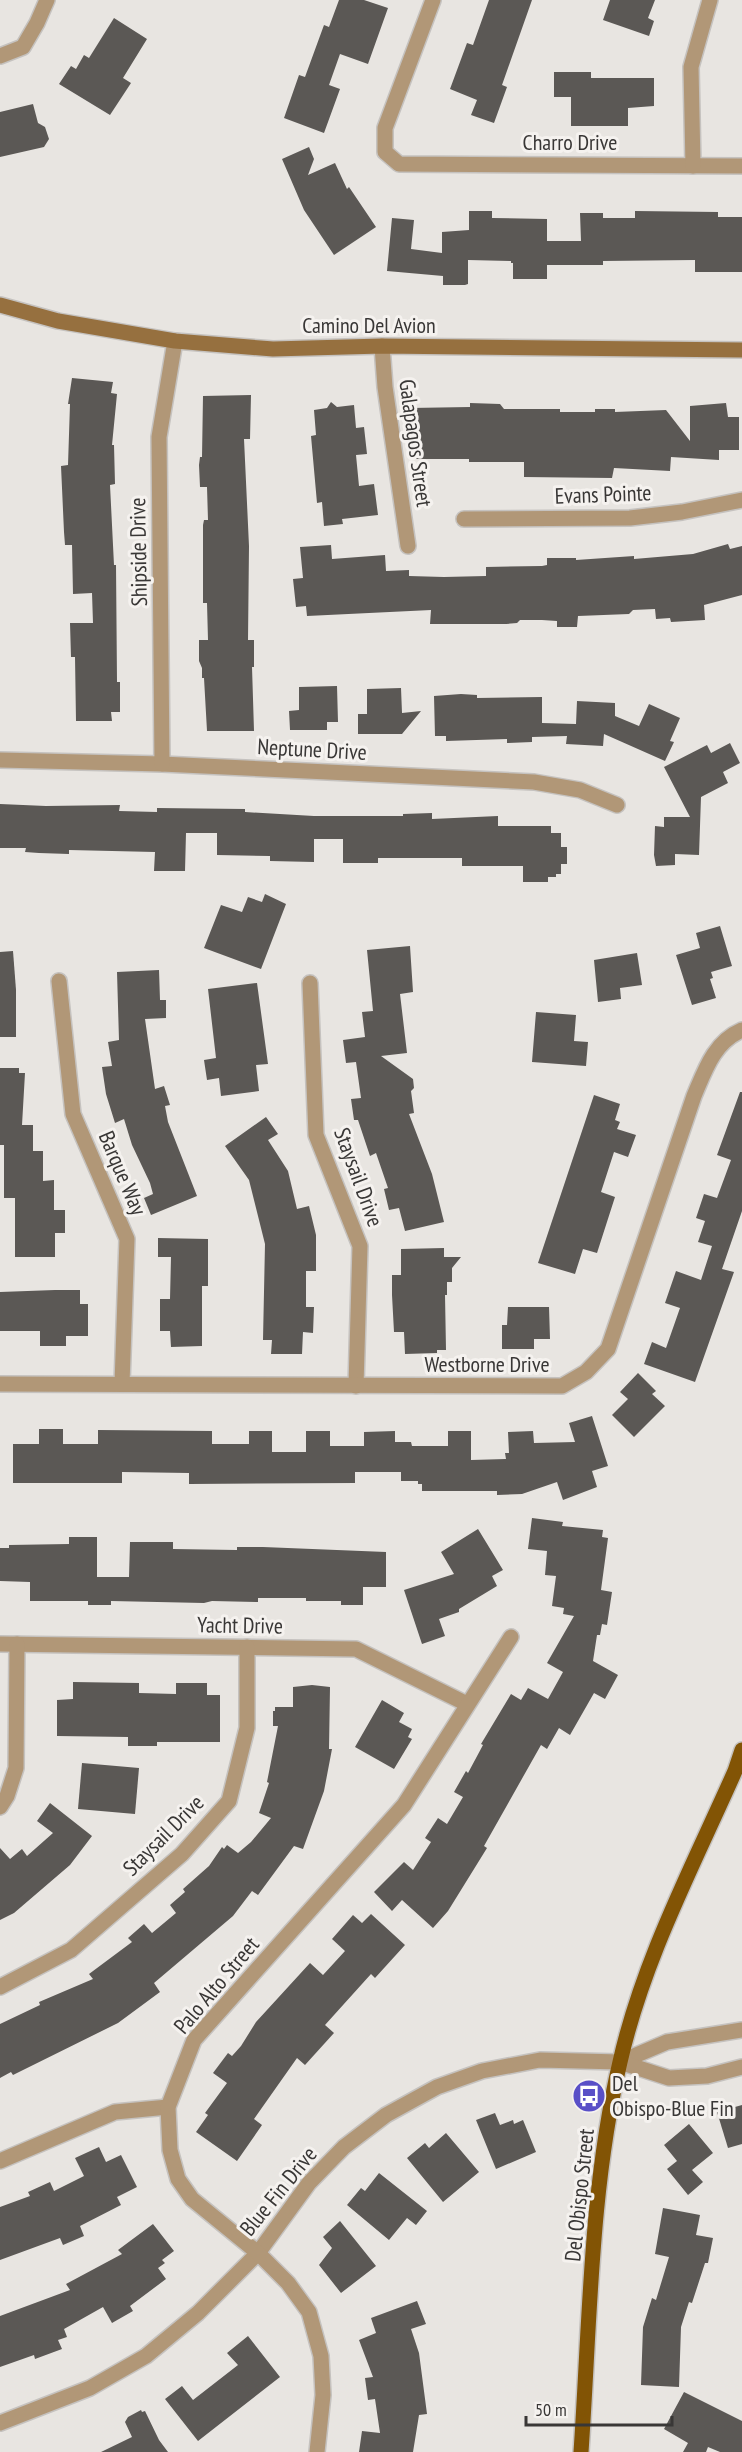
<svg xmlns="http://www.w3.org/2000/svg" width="742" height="2452" viewBox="0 0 742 2452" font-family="'PT Sans Narrow',sans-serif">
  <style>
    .building { fill: #5b5855 }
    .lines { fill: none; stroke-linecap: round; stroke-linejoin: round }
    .street-casing { stroke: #c5c2bf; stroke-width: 18 }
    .secondary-casing { stroke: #c5c2bf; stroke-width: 18 }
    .primary-casing { stroke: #c5c2bf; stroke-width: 18 }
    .street { stroke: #b19777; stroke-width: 15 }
    .secondary { stroke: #96703f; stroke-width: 15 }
    .primary { stroke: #825405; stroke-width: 15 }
    .labels { text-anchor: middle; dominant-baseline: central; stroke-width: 6; stroke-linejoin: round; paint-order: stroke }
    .street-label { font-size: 22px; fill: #393736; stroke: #f5f2ef }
    .poi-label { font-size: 22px; fill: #393736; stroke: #f5f2ef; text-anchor: start }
  </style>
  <rect width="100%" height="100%" fill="#e8e5e1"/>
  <g class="building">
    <polygon points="339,0 364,0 388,8 368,64 340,54 329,85 340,89 324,133 284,118 299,75 305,77 324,25 329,27"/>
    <polygon points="489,0 532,0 502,85 507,87 494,123 471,115 477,100 450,89 467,43 473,45"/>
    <polygon points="610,0 655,0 648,18 654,21 649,36 603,20"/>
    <polygon points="114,18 147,39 123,78 131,83 110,115 59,84 71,66 76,69 84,55 89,58"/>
    <polygon points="554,72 591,72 591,78 654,78 654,106 628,108 628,126 571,126 571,97 554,97"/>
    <polygon points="33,104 38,123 45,127 49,139 44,147 0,157 0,112"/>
    <polygon points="309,147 314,159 308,175 335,163 347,189 349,187 376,227 334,255 304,210 282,159"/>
    <polygon points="469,211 492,211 492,218 547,219 547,241 581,241 580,213 603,213 603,218 635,218 635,211 718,212 718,217 742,217 742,272 695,272 695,260 603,261 603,265 547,265 547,279 513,279 513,263 511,263 511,261 468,260 468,284 465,285 443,285 443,276 387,271 392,218 414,220 411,249 442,253 442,232 469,230"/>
    <polygon points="72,378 113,382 111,393 117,394 112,445 114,445 115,484 110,485 114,565 116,565 117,682 120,682 120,712 111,712 112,721 76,721 75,657 71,657 70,623 93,623 92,593 73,594 72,545 65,545 64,532 61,466 68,465 70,404 68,404"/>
    <polygon points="251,395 250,439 244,439 249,546 248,640 254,640 254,667 252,667 254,731 207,731 204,678 202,678 202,668 199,661 199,640 208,640 207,603 203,603 203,525 204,520 208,520 207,487 200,487 199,465 200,457 202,457 203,396"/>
    <polygon points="331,402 337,407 354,405 356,428 364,427 367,454 356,455 359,486 374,484 378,515 342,519 343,524 324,526 322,502 317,503 311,436 316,435 314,410 327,408"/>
    <polygon points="470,403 500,404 504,409 560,409 560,412 595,412 595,409 615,409 615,412 666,410 690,441 690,406 726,403 728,417 739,417 739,450 719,450 719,460 671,457 670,471 614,468 612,478 524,477 524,462 469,462 469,459 411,459 410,408 470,407"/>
    <polygon points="728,544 730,549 742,546 742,595 704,605 705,620 671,622 670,618 656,619 655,609 633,610 629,614 578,616 577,627 557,627 557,621 542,620 520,620 517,623 506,624 430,624 431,610 307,616 306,606 296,607 293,579 303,578 300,547 331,545 332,559 385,555 386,571 409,570 409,576 444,577 486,576 486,567 542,566 547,565 547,558 576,558 576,560 634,556 634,559 693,554"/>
    <polygon points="337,686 338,722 327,722 327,730 290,730 289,711 299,710 299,687"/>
    <polygon points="401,688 402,713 421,711 402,734 358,734 358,714 367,714 367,689"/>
    <polygon points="461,694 477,695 477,698 542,697 542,723 576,724 577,701 615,703 615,716 639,726 649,704 680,718 670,741 674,742 665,761 604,734 603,746 566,744 567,736 532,737 532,742 507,743 507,739 446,741 446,736 435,736 434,696"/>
    <polygon points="730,743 740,763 723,772 728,783 701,797 699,855 675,854 675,865 656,866 654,855 655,826 664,827 664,817 690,817 664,767 707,745 711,753"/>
    <polygon points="0,804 46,806 120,805 119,811 157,812 157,808 245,809 245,812 314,816 403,816 403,814 432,813 432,819 498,816 498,826 551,826 551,833 561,833 561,847 567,847 567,864 561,864 561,874 556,874 556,877 548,877 548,882 523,882 523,866 462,866 462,858 378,858 378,863 343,863 343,839 314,839 314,862 270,861 270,856 217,855 217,833 186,833 185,871 154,871 155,852 69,850 69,854 39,853 25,852 26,848 0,848"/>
    <polygon points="265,894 286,904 261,969 204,948 221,905 242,912 248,897 262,902"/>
    <polygon points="720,926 732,966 711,972 713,978 710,979 716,998 692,1005 676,955 700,948 696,933"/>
    <polygon points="410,946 413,992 400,994 407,1053 381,1056 413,1079 414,1088 411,1091 414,1113 409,1114 432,1174 444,1222 405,1231 399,1208 389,1210 384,1189 388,1188 376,1153 370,1156 358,1120 354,1120 351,1099 361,1098 356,1062 346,1063 343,1040 365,1037 362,1012 373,1011 367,950"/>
    <polygon points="13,951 16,990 16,1037 0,1037 0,952"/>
    <polygon points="637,953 642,985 620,988 621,999 598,1002 594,960"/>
    <polygon points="159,970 160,1000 166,1000 166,1018 145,1019 155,1089 164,1086 170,1105 165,1106 168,1122 197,1196 151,1215 144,1198 153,1194 150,1183 132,1145 124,1119 115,1123 106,1094 102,1067 112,1066 108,1042 119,1040 117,972"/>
    <polygon points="257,983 268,1064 256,1065 259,1091 221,1096 219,1078 207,1080 204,1060 216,1058 208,989"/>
    <polygon points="536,1012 576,1015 574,1041 588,1042 586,1066 532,1062"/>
    <polygon points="0,1068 19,1068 19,1073 25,1073 22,1125 33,1125 33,1151 43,1151 43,1181 54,1180 54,1210 65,1210 65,1233 55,1233 55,1257 15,1257 15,1198 4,1198 4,1145 0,1145"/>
    <polygon points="740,1092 742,1092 742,1211 722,1269 734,1272 695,1382 644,1364 652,1342 666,1348 680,1308 665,1303 676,1271 701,1280 712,1246 698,1242 705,1221 696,1218 704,1194 717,1198 731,1160 717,1155"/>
    <polygon points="594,1095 620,1104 615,1120 620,1122 617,1129 636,1135 628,1157 614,1152 601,1192 615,1197 597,1253 583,1249 575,1274 538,1263"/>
    <polygon points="266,1117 278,1134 268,1140 288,1171 297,1209 309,1206 316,1235 316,1271 306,1271 306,1307 314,1307 313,1333 303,1332 302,1354 271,1354 272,1340 263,1340 265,1244 249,1180 225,1146"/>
    <polygon points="158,1238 208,1239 208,1286 202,1286 202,1346 171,1347 170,1331 160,1331 160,1299 170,1299 171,1257 158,1257"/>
    <polygon points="444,1248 444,1257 461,1257 452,1268 452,1282 447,1282 447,1295 445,1295 446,1350 437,1350 437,1353 405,1354 404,1332 394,1332 392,1295 392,1275 401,1275 401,1249"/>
    <polygon points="55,1290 80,1290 80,1304 88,1304 88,1336 66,1336 66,1346 40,1346 40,1331 0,1331 0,1292"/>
    <polygon points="508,1307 549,1307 550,1339 534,1339 534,1349 502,1349 502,1325 507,1325"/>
    <polygon points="638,1373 656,1391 652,1394 665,1406 634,1437 612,1415 628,1399 620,1392"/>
    <polygon points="592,1416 608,1466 592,1471 597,1487 563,1500 557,1482 522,1494 497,1495 497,1491 422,1491 422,1484 418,1484 418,1481 401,1481 401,1472 355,1472 355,1483 189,1484 189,1473 122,1472 122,1483 13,1483 13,1444 39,1444 39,1429 63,1429 63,1444 98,1444 98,1430 212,1431 212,1444 249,1444 249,1431 272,1431 272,1452 306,1452 306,1431 330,1431 330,1446 364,1446 364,1432 395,1431 395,1442 411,1442 412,1446 448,1446 448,1431 471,1431 471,1460 506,1459 505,1453 509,1453 508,1432 533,1431 534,1443 575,1442 569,1423"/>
    <polygon points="532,1518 563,1522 562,1526 603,1530 602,1537 608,1538 601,1590 612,1592 607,1625 602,1624 600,1635 597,1635 593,1661 618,1675 605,1699 594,1693 570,1735 559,1728 547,1749 541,1745 484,1846 487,1848 448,1911 433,1928 402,1900 392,1911 374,1892 404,1862 413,1870 431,1842 425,1838 438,1818 447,1824 463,1797 454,1792 466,1771 468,1773 483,1745 481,1744 511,1694 521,1700 528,1688 548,1699 563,1672 547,1663 574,1616 563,1614 564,1608 552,1606 556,1576 545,1575 547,1551 528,1549"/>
    <polygon points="478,1529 503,1570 492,1576 497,1586 459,1609 459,1612 439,1619 445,1636 422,1644 404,1590 454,1574 441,1552"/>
    <polygon points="69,1537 97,1537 97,1577 129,1577 130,1542 173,1542 173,1549 237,1550 237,1547 263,1547 386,1552 386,1587 363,1587 363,1605 341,1605 341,1601 306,1601 306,1598 258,1598 258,1602 212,1601 204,1603 111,1601 111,1605 88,1605 88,1601 30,1601 30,1582 0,1581 0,1548 9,1548 9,1545 69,1544"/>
    <polygon points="73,1682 139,1683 139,1693 176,1694 176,1683 207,1683 207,1695 220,1695 220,1742 157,1742 157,1746 128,1746 128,1737 57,1736 57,1700 73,1699"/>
    <polygon points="312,1685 330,1687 329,1749 332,1749 324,1791 303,1849 294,1846 258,1895 252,1891 233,1916 154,1983 160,1992 118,2023 13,2075 11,2072 0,2078 0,2024 40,2005 39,2002 93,1979 89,1974 132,1942 128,1938 144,1924 152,1933 176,1913 170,1905 185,1892 183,1889 209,1866 222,1847 224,1849 227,1845 238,1853 251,1842 271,1818 259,1813 269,1783 267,1782 278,1726 273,1726 273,1711 275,1711 275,1707 293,1707 293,1687"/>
    <polygon points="382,1700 404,1713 399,1722 412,1729 408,1737 412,1739 394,1769 355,1747"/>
    <polygon points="82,1763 139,1768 135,1814 78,1809"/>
    <polygon points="50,1803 92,1836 70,1865 14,1913 0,1920 0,1848 10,1859 22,1849 27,1856 53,1833 37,1821"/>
    <polygon points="371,1914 405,1945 375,1978 371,1974 325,2025 334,2033 305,2065 297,2058 254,2119 262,2125 237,2161 196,2132 208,2115 205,2113 227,2083 213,2073 228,2053 232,2056 241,2046 256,2022 310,1963 323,1975 345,1951 332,1939 353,1915 362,1923"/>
    <polygon points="742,2105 742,2144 728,2148 717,2112"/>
    <polygon points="495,2113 500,2125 513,2120 514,2124 523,2120 536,2152 496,2169 476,2120"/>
    <polygon points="689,2124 713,2153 692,2170 703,2182 688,2195 667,2169 677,2161 664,2145"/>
    <polygon points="446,2133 479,2172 443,2202 407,2158 425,2143 429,2148"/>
    <polygon points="99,2147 106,2162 121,2155 137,2187 117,2197 121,2205 80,2226 84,2236 63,2245 60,2238 0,2260 0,2207 30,2196 28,2192 50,2182 54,2191 84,2176 75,2158"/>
    <polygon points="379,2173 427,2211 416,2225 407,2218 389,2240 347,2205 361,2188 365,2191"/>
    <polygon points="663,2208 700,2215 696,2235 713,2238 708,2263 705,2263 692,2303 689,2302 681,2327 679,2387 641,2385 643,2327 652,2298 656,2300 669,2257 655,2254"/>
    <polygon points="340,2221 376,2266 341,2293 319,2265 332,2248 323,2237"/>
    <polygon points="153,2224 174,2251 162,2260 165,2263 158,2268 166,2279 130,2306 133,2311 112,2323 103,2307 64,2329 67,2337 58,2340 62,2349 35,2359 34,2355 0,2367 0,2316 70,2290 66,2284 122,2254 118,2250"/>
    <polygon points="417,2301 426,2324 411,2329 419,2353 427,2414 419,2415 413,2452 359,2452 362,2431 380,2433 375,2399 368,2400 365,2378 373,2377 359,2340 376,2333 371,2318"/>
    <polygon points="248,2336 280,2377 198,2441 165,2399 182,2386 193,2400 238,2365 227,2353"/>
    <polygon points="684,2392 742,2421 742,2452 720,2452 708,2447 706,2452 683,2452 688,2443 664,2429"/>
    <polygon points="141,2410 142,2412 145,2411 159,2440 168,2452 101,2452 132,2437 125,2422 128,2417"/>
  </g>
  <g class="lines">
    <defs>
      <g id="street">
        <polyline points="433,0 385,128 385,152 399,164 742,166"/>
        <polyline points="0,56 23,47 37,23 47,0"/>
        <polyline points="693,166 691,67 710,0"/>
        <polyline points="382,346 385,387 408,546"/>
        <polyline points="464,519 630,518 682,512 742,500"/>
        <polyline points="0,760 162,764 534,782 580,790 617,805"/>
        <polyline points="162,764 159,437 175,341"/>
        <polyline points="59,981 73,1114 127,1239 122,1384"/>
        <polyline points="310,983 316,1135 360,1246 356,1386"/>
        <path d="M 0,1384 L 562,1386 L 586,1372 L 608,1349 L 694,1096 C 705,1070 714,1042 742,1030"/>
        <polyline points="0,1644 356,1649 467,1704"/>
        <polyline points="0,1807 7,1796 16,1768 17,1644"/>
        <polyline points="0,1987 71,1950 182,1854 229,1801 247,1728 247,1647"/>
        <polyline points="620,2062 667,2042 742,2030"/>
        <polyline points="0,2161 115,2112 168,2107"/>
        <polyline points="0,2423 90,2388 146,2356 198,2313 258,2253 309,2183 344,2147 386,2115 437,2087 482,2071 540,2060 620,2062 669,2078 707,2076 742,2067"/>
        <polyline points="317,2452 323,2395 321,2356 309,2312 288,2283 258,2253 192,2199 178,2179 170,2150 168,2107 194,2040 404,1805 511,1637"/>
      </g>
      <polyline id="secondary" points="0,305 58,321 175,341 273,349 382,346 742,350"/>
      <path id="primary" d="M 581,2452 C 590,2322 590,2189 620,2062 C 643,1960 693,1866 735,1771 L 742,1750"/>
    </defs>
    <use href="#street" class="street-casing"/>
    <use href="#secondary" class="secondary-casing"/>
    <use href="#primary" class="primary-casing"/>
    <use href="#street" class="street"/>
    <use href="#secondary" class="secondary"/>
    <use href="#primary" class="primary"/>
  </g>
  <defs>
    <symbol id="bus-disc" viewBox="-11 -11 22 22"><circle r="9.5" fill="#594fc7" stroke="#f5f2ef"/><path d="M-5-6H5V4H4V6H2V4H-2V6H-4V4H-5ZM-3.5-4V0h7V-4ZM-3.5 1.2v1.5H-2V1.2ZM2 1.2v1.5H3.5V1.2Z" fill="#fff"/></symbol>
  </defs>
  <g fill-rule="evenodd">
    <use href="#bus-disc" x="570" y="2077" width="38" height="38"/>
  </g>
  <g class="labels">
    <g class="street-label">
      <text x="570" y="142">Charro Drive</text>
      <text x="369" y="325">Camino Del Avion</text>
      <text transform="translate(416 443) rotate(82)">Galapagos Street</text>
      <text transform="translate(603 494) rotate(-2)">Evans Pointe</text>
      <text transform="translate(138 552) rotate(-91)">Shipside Drive</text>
      <text transform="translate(312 749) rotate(3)">Neptune Drive</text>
      <text transform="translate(123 1173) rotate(67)">Barque Way</text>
      <text transform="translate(359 1177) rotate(70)">Staysail Drive</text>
      <text x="487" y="1364">Westborne Drive</text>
      <text transform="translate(240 1625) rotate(1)">Yacht Drive</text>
      <text transform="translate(163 1835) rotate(-45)">Staysail Drive</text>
      <text transform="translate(216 1985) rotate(-50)">Palo Alto Street</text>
      <text transform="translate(278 2191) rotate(-51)">Blue Fin Drive</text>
      <text transform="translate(579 2195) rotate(-84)">Del Obispo Street</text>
    </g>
    <g class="poi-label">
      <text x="612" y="2083">Del<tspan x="612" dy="25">Obispo-Blue Fin</tspan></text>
    </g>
  </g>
  <path d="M526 2416v9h146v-9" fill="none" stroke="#393736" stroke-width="3"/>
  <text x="535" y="2416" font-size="18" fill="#393736" stroke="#f5f2ef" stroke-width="4.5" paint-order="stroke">50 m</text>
</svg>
